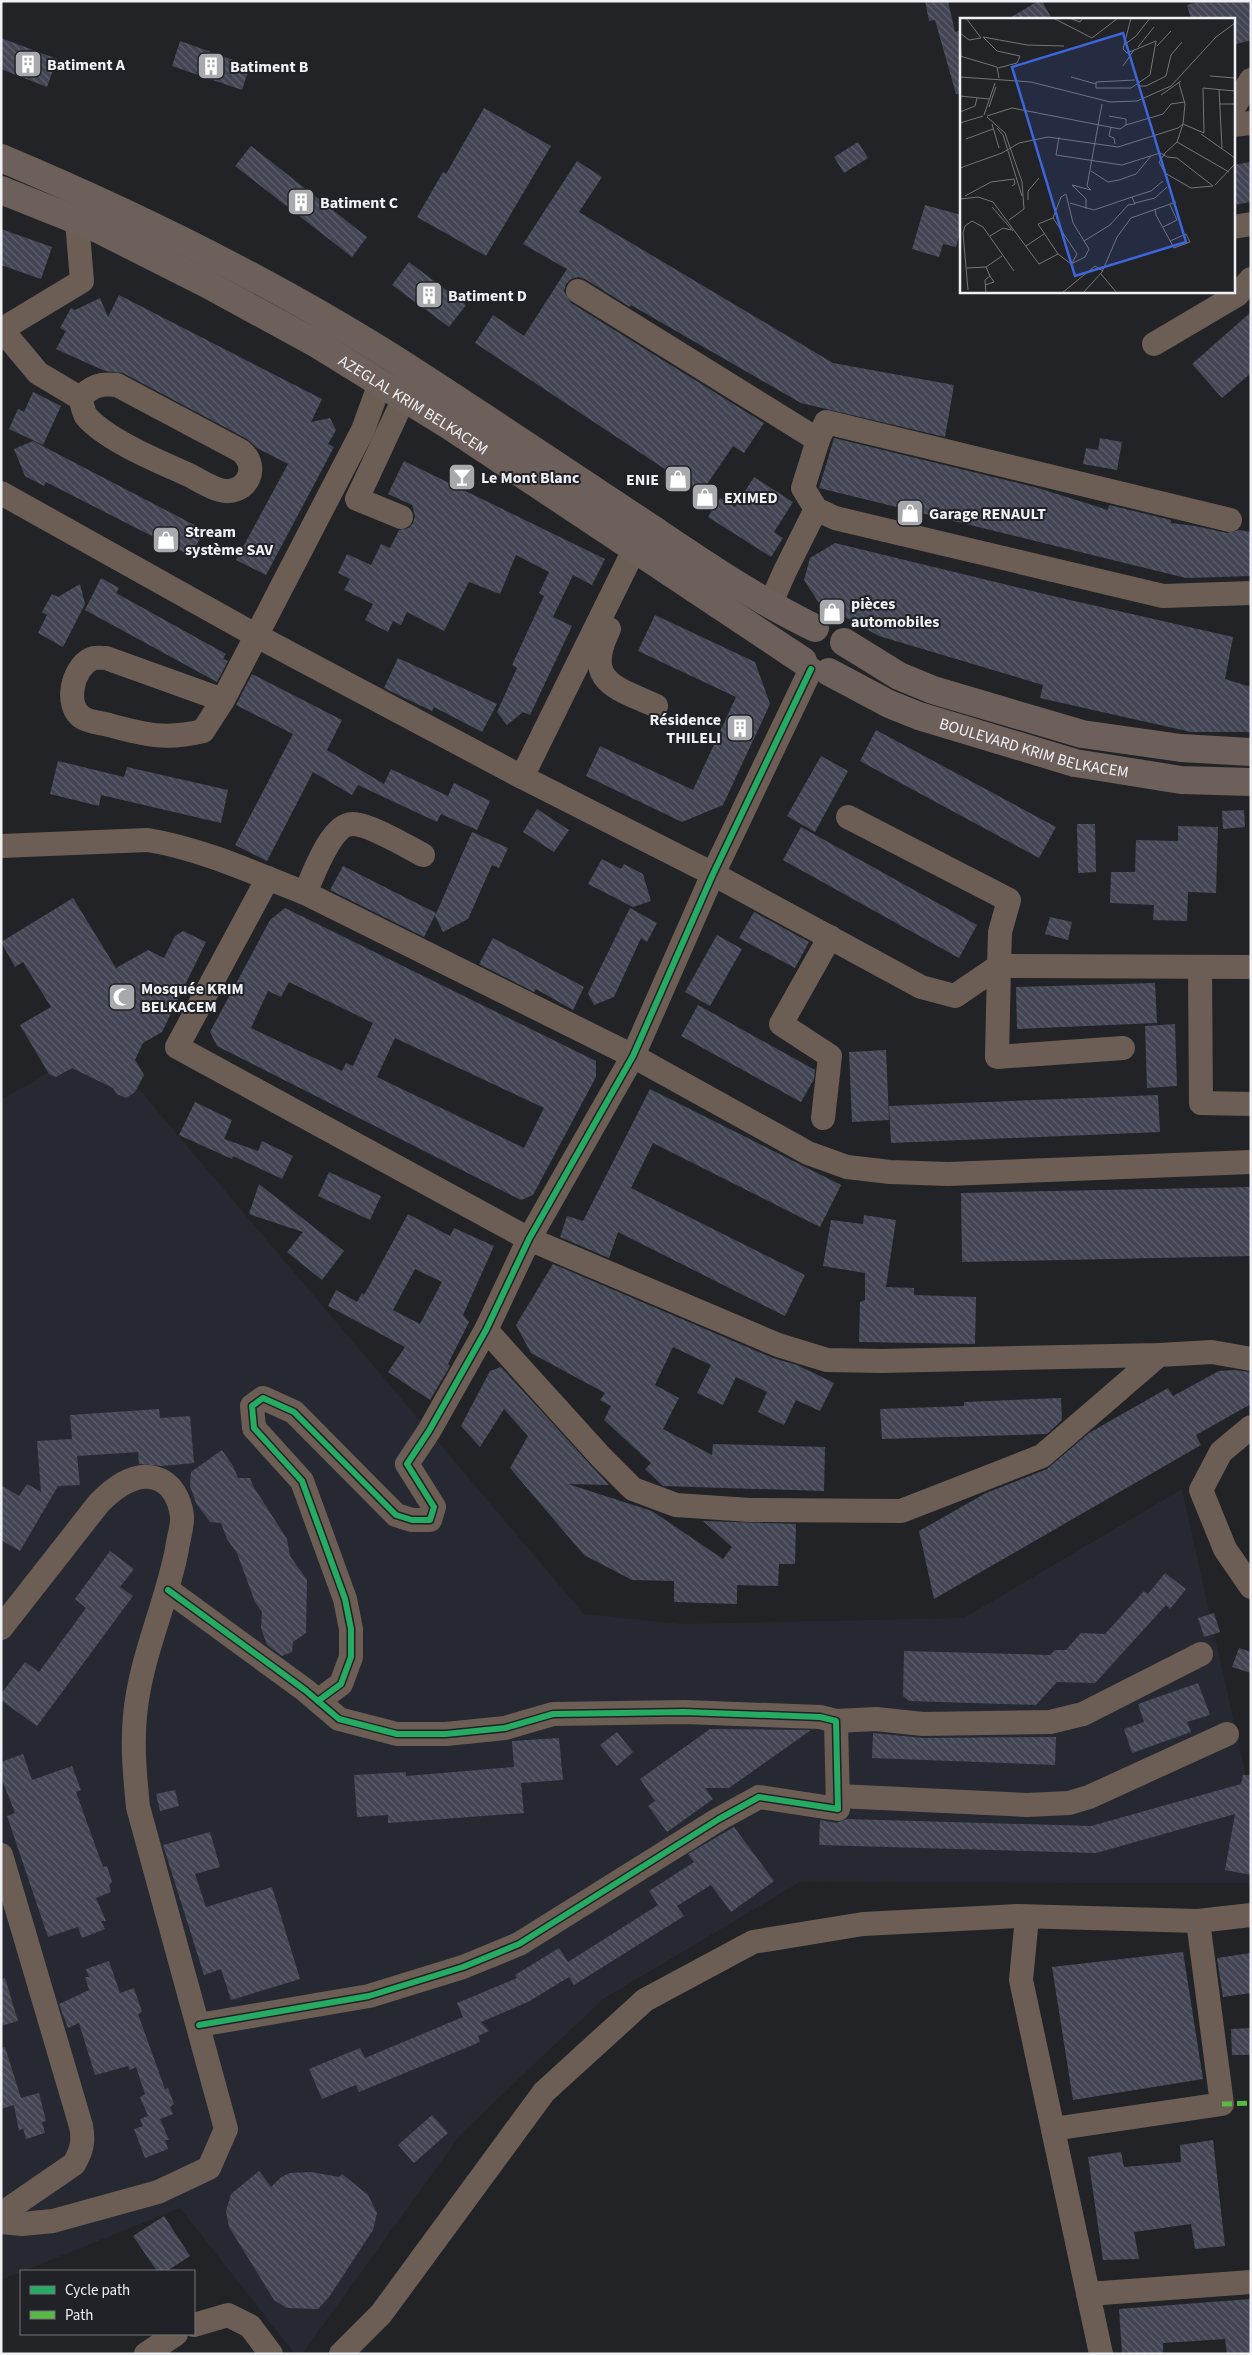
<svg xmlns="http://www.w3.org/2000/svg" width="1252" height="2355" viewBox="0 0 1252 2355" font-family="'Source Sans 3',sans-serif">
	<defs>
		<pattern id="building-back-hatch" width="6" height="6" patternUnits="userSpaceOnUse" patternTransform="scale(1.25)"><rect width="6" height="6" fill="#424553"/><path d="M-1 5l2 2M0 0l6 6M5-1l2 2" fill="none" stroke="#5e606c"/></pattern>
	</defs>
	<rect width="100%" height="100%" fill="#222326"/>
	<!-- built -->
	<path fill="#262932" d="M65 1063 131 1080 584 1614 681 1624 964 1618 1182 1489 1251 1799V1883L800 1882 603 1999 461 2134 302 2354H295L180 2208 1 2280V1100Z"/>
	<!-- building -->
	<g fill="url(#building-back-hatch)" fill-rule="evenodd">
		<path d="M925 1H948L955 32 961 30V94H956L935 20 929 21Z"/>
		<path d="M1038 1H1042L1052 19H1008Z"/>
		<path d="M1201 1H1251V40L1233 45V19H1191L1187 5Z"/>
		<path d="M1 38 57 59 47 87 1 69Z"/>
		<path d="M180 41 250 66 242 90 172 66Z"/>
		<path d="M484 108 551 146 486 256 417 217 443 172 446 174Z"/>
		<path d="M858 142 868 158 844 173 834 157Z"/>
		<path d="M251 146 367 237 352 257 235 166Z"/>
		<path d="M577 161 602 177 579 212 833 363 954 385 945 437 801 403 631 305 630 307 585 279 578 277 571 279 566 284 564 291 571 303 764 423 744 453 733 446 701 493 475 343 493 315 524 336 567 269 523 244Z"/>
		<path d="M1251 162V202L1233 205V165Z"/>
		<path d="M925 205 961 215V229L956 247 943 244 939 257 912 249Z"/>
		<path d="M1 229 52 247 41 279 1 265Z"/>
		<path d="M409 262 466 305 449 327 392 285Z"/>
		<path d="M119 295 322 399 311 422 330 418 336 430 328 444 334 447 266 575 236 560 288 464 257 448 247 439 123 373 105 371 56 349 66 331 60 328 71 308 75 310 100 298 108 317Z"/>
		<path d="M1251 312V373L1222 398 1192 364Z"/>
		<path d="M33 392 61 406 43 445 9 429 18 409 24 412Z"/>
		<path d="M834 438 1038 488 1108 510 1109 505 1171 520V523L1195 526 1227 533 1239 530 1251 532V576L1186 578 819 488Z"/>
		<path d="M1100 438 1122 442 1117 470 1083 464 1086 448 1098 450Z"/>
		<path d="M33 441 204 530 191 556 46 482 44 486 25 476 14 449Z"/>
		<path d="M404 461 605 559 592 585 573 575 553 617 572 626 530 715 523 712 507 725 497 712 517 668 512 665 544 596 539 593 549 572 516 555 500 594 469 582 444 631 407 612 401 625 393 621 388 632 365 620 373 604 344 590 350 579 338 573 347 554 371 565 381 544 390 548 399 530 409 528 413 523 415 516 412 505 388 494Z"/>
		<path d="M754 477 793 502 774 532 783 538 771 557 708 517 720 498 735 507Z"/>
		<path d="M835 543 1061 598 1233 637 1225 679 1251 687V732H1191L1040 698 1043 685 879 636 819 603 804 580 810 558Z"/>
		<path d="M101 578 119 588 116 593 226 654 223 659 228 661 217 682 85 610Z"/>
		<path d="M80 584 85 604 63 647 38 633 47 615 42 612 52 594 58 597Z"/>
		<path d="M655 615 755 662 770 704 723 805 682 822 586 776 600 746 693 790 736 697 638 651Z"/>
		<path d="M398 658 497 704 482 732 434 707 432 711 384 688Z"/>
		<path d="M252 674 342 720 327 750 384 784 391 769 448 796 454 783 490 801 477 830 441 814 437 822 358 785 352 795 313 772 267 861 235 845 293 734 236 705Z"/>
		<path d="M876 730 1056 827 1039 858 860 761Z"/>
		<path d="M821 756 848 771 815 832 787 816Z"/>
		<path d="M58 761 124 777 127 767 228 790 221 823 101 795 99 806 50 794Z"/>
		<path d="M537 809 569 830 554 852 523 832Z"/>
		<path d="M1244 810 1245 827 1223 829 1222 811Z"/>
		<path d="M1077 824H1095L1096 872 1078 873Z"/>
		<path d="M1178 826 1218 827 1216 893 1188 892 1187 921 1153 920 1154 905 1110 903 1111 872H1135L1136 840 1178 841Z"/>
		<path d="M801 827 977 925 959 958 783 860Z"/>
		<path d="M472 832 508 848 499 868 492 865 468 919 443 932 435 916Z"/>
		<path d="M602 859 621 869 624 864 643 874 651 901 633 907 588 884Z"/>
		<path d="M343 866 436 913 424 937 330 890Z"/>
		<path d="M73 898 116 968 148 950 164 958 175 936 183 931 206 942 162 1032 143 1043 135 1060 144 1075 135 1092 126 1098 117 1094 113 1088 72 1068 56 1077 49 1074 20 1025 51 1007 23 962 15 967 1 942Z"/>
		<path d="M285 908 596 1061V1077L533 1195 521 1200 217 1046 210 1032 270 920ZM289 982 373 1023 353 1066 346 1063 342 1071 251 1028 268 991 281 997ZM395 1038 544 1108 524 1148 377 1077Z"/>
		<path d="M630 908 657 923 647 942 641 938 614 997 594 1005 588 993Z"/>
		<path d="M754 912 809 942 795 968 739 938Z"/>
		<path d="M1050 917 1072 922 1068 940 1045 934Z"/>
		<path d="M717 935 742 949 710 1006 685 992Z"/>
		<path d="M493 938 584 987 573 1010 536 989 534 992 479 964Z"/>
		<path d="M1155 983 1157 1023 1017 1029 1016 987Z"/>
		<path d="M698 1005 815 1070 814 1079 801 1102 681 1036Z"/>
		<path d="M1175 1024 1177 1086 1147 1088 1145 1026Z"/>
		<path d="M886 1050 889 1120 852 1122 849 1052Z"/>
		<path d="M650 1089 841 1185 820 1227 653 1143 631 1188 805 1275 785 1316 618 1232 609 1258 560 1237 567 1216 583 1221Z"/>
		<path d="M1158 1095 1160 1132 891 1143 889 1106Z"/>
		<path d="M195 1102 232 1120 224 1139 258 1151 262 1141 293 1156 282 1179 233 1156 232 1159 179 1135Z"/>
		<path d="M329 1172 381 1196 370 1220 318 1196Z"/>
		<path d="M259 1184 344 1251 322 1280 287 1252 303 1232 249 1214Z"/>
		<path d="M1251 1187V1256L962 1262 961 1193Z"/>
		<path d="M408 1214 450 1236 454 1228 494 1246 463 1315 469 1322 448 1364 450 1366 430 1400 388 1372 405 1347 328 1306 336 1290 357 1302 362 1293 364 1295ZM415 1269 442 1282 420 1324 393 1310Z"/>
		<path d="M864 1215 896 1220 886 1287 914 1288V1295L976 1297 975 1344 859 1342 860 1302 865 1300V1273L823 1266 831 1220 863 1224Z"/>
		<path d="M553 1264 773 1358 797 1365 834 1383 820 1411 796 1400 784 1425 758 1412 767 1392 736 1377 723 1405 697 1393 711 1365 673 1347 655 1385 679 1398 663 1429 712 1455 713 1444 825 1447 824 1491 663 1486 645 1469 651 1463 604 1420 611 1406 600 1400 605 1393 531 1353 516 1325Z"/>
		<path d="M501 1367 609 1485 568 1484 652 1511 723 1559 732 1547 703 1521 796 1524 795 1564H779L778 1586 737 1585V1604L674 1602V1581L632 1580 584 1555 510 1468 528 1436 504 1409 480 1447 461 1426 490 1371Z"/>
		<path d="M1234 1370 1251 1372V1404L1196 1435 1201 1445 934 1599 919 1531 986 1493 1047 1469 1089 1433 1168 1388 1173 1396 1219 1371Z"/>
		<path d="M1061 1398 1062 1420 1047 1434 882 1439 880 1409 964 1406V1402Z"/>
		<path d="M159 1409 160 1418 190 1416 194 1463 162 1466 139 1464 138 1452 77 1456 80 1485 58 1486 20 1551 1 1540V1485L19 1496 27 1484 41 1492 37 1441 72 1439 70 1415Z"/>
		<path d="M222 1450 233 1466 238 1478H250L253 1486 287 1539 290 1556 307 1580 306 1633 293 1642 292 1652 282 1656 267 1645 261 1628 262 1612 255 1602 237 1553 227 1539 221 1523 210 1522 196 1503 190 1486 191 1472Z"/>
		<path d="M110 1551 134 1569 120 1587 133 1596 37 1726 1 1700V1694L25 1662 39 1672 86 1608 75 1599Z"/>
		<path d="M1165 1573 1186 1589 1170 1609 1166 1605 1095 1683 1057 1682 1036 1705 909 1701 903 1696 904 1651 1050 1655 1055 1650H1066L1081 1633 1105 1634 1144 1591 1148 1594Z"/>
		<path d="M1214 1613 1220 1632 1204 1637 1198 1618Z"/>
		<path d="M1239 1648 1251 1652V1673L1232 1667Z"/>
		<path d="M1198 1683 1210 1715 1187 1722 1191 1732 1132 1753 1124 1729 1144 1722 1138 1704Z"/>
		<path d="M710 1729 811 1730 729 1788H705L713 1799 667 1832 648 1806 655 1801 640 1779Z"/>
		<path d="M617 1732 633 1752 617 1766 600 1745Z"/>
		<path d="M873 1733 923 1738 1056 1737 1055 1765 872 1758Z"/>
		<path d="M559 1738 563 1780 521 1783 524 1813 388 1823V1815L357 1817 354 1775 406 1772V1776L514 1767 512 1741Z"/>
		<path d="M23 1754 32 1780 72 1766 81 1790 76 1792 103 1867 107 1866 112 1882 109 1885 111 1892 96 1898 106 1921H101L105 1929 82 1938 78 1927 48 1937 7 1816 15 1813 1 1777V1762Z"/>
		<path d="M1243 1775H1251V1875L1225 1870 1235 1814 1096 1853 819 1845 820 1820 836 1823 847 1819 1091 1826 1241 1784Z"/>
		<path d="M175 1790 179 1806 160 1811 156 1794Z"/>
		<path d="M734 1827 774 1881 731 1912 711 1885 677 1906 684 1916 574 1985 569 1977 528 2002 481 2022 489 2031 478 2036 480 2042 359 2092 356 2085 322 2099 309 2069 360 2048 365 2058 463 2017 457 2003 517 1978 515 1975 559 1948 568 1962 658 1905 649 1891 694 1862 688 1854Z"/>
		<path d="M210 1832 220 1867 195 1874 206 1907 272 1887 300 1979 231 2000 221 1969 204 1975 163 1845Z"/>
		<path d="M1183 1952 1203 2079 1073 2100 1052 1967Z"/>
		<path d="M1251 1953V1993L1223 1997 1217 1958Z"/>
		<path d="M109 1961 120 1993 134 1988 142 2012 138 2014 165 2089 168 2088 174 2104 170 2107 173 2114 160 2119 169 2140H165L168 2149 145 2158 134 2129 143 2126 140 2119 148 2116 140 2097 145 2094 136 2067 130 2070 128 2066 95 2075 79 2023 68 2028 59 2004 89 1990 85 1977H89L86 1969Z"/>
		<path d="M5 1978 18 2021 1 2026V1979Z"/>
		<path d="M1251 2028V2055H1232L1231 2029Z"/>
		<path d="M5 2047 21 2098 39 2093 46 2121 42 2122 45 2133 26 2139 23 2128 19 2131 14 2105 1 2109V2048Z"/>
		<path d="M432 2115 448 2133 414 2163 398 2145Z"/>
		<path d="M1213 2140 1225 2246 1195 2249 1191 2224 1134 2232 1139 2259 1103 2260 1088 2157 1121 2152 1124 2167 1181 2162 1180 2145Z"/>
		<path d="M259 2171 271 2187 281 2177 290 2173 311 2172 339 2177 342 2174 368 2195 377 2213 373 2230 329 2297 318 2309 287 2308 274 2300 229 2227 226 2211 231 2194Z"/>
		<path d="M164 2216 190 2256 167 2271H157L133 2236Z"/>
		<path d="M1251 2299V2354H1227L1225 2339 1163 2343V2354H1122L1119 2309Z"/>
	</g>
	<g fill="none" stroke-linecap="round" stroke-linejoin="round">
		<!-- minor -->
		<g stroke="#6c5e55" stroke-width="24">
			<path d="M1233 108 1251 80"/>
			<path d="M1233 125 1251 123"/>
			<path d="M1233 227 1251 224"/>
			<path d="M578 291 818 440"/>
			<path d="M1 330 82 281 77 221"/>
			<path d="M2 330 38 373 80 398C82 403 83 411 86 416 106 440 160 462 189 475 199 480 209 487 220 490 244 497 262 469 241 451L117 385C100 383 92 386 80 398"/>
			<path d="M1154 344 1237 295 1251 279"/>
			<path d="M1 493 257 636 522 777 713 874 921 987 955 996 999 966 1000 932 1009 900 848 817"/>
			<path d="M401 517 357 499 404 398"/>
			<path d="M1230 520 826 422 818 440 803 488 816 509 835 518 1163 596 1251 593"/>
			<path d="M770 605 785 571 816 509"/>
			<path d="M609 629C583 682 615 687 656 706"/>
			<path d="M223 700 106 658C101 658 95 657 91 659 72 668 64 707 83 718 90 722 101 723 109 725 145 735 166 740 203 731L223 700 363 430 380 383"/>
			<path d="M522 777 634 550"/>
			<path d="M1 846 148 840C202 849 254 873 305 893L633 1056 808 1153 847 1167 890 1172 948 1174 1251 1162"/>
			<path d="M268 878 177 1047 529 1239 778 1345 827 1360 881 1361 1159 1355 1212 1352 1251 1359"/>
			<path d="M305 893C313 876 331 823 353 824 369 824 408 847 423 855"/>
			<path d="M1200 967 1201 1103 1251 1104"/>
			<path d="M1123 1048 997 1057 999 966 1251 967"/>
			<path d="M823 1118 830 1056 781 1024 830 937"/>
			<path d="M486 1330 602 1458 633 1489 676 1505 750 1510 901 1511 945 1494 1042 1456 1159 1355"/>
			<path d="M1251 1427 1221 1452 1201 1490 1225 1549 1251 1587"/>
			<path d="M168 1590 305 1690 339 1719 397 1734H446L505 1728 553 1714 684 1712 820 1717 836 1721 838 1809 759 1797 719 1819 519 1944 463 1967 369 1996 199 2025"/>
			<path d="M1 1628 99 1503C113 1489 133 1472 155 1478 171 1482 180 1499 182 1516 183 1526 178 1539 177 1549 166 1606 140 1658 135 1716 132 1746 135 1777 138 1807L226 2129 209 2168 158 2192 53 2221 22 2224 1 2222"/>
			<path d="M318 1701 341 1684 351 1657V1629L345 1599 302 1481 254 1428 252 1406 263 1398 294 1412 396 1515 412 1520H430L434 1507 407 1464 429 1431 486 1330 529 1239 633 1056 713 874 811 669"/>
			<path d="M836 1721 876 1719 923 1724 1050 1722 1083 1714 1201 1654"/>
			<path d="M838 1796 1027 1805 1069 1803 1089 1797 1227 1734"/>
			<path d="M1 1855 81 2126C84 2141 82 2150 74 2164L1 2214"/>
			<path d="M1027 1917 1021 1980 1101 2354"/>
			<path d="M1053 2129 1222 2104 1198 1921"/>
			<path d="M1088 2294 1251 2282"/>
			<path d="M194 2325 228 2315 250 2326 271 2354"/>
			<path d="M146 2354 176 2334"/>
			<path d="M341 2354 381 2314 544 2092 645 2000 753 1942 863 1924 1018 1916 1198 1921 1251 1915"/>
		</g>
		<!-- major -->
		<g stroke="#6d5f59" stroke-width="28">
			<path d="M1 158C151 221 297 294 433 384 507 432 580 481 654 530 706 565 759 601 815 628"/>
			<path id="s1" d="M1 190 96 228 207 284 317 344 450 426 803 661"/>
			<path d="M844 642 899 676 933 690 1082 734 1181 748 1251 752"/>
			<path id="s2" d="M829 672 889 704 919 716 1075 763 1181 780 1251 782"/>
		</g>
		<!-- quiet -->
		<path stroke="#58b947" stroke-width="5" stroke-dasharray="10 5" stroke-linecap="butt" d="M1222 2104 1251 2103"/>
		<!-- cycleway casing -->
		<g stroke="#212227" stroke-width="9">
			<g id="cycleway">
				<path d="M168 1590 305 1690 339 1719 397 1734H446L505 1728 553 1714 684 1712 820 1717 836 1721 838 1809 759 1797 719 1819 519 1944 463 1967 369 1996 199 2025"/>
				<path d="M318 1701 341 1684 351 1657V1629L345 1599 302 1481 254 1428 252 1406 263 1398 294 1412 396 1515 412 1520H430L434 1507 407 1464 429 1431 486 1330 529 1239 633 1056 713 874 811 669"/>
			</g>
		</g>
		<!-- cycleway -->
		<use href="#cycleway" stroke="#26ab63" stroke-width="6"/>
	</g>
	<!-- icons -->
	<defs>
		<g id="building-square" transform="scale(1.4375)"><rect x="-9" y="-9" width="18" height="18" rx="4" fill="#a8a9ad" stroke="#212227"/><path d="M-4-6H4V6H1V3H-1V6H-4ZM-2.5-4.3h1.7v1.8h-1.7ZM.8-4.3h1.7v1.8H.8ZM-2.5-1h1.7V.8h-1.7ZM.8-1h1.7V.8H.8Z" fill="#fff"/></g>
		<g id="bar-square" transform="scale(1.4375)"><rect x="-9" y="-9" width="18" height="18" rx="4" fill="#a8a9ad" stroke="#212227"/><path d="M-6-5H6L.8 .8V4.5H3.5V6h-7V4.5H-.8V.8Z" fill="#fff"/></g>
		<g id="shop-square" transform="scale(1.4375)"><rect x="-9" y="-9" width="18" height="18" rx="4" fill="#a8a9ad" stroke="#212227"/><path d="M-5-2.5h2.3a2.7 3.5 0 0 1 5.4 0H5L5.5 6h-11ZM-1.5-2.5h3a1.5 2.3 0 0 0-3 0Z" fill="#fff"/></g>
		<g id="mosque-square" transform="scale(1.4375)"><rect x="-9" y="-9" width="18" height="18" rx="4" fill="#a8a9ad" stroke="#212227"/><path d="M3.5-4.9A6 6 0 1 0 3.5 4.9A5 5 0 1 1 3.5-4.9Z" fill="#fff"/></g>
	</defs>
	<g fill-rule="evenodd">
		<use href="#building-square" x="28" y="64"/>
		<use href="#building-square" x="211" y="66"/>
		<use href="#building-square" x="301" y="202"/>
		<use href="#building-square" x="429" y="295"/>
		<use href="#bar-square" x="462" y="477"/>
		<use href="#shop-square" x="678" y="479"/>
		<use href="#shop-square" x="705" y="497"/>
		<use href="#shop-square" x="910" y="513"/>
		<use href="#shop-square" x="166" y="540"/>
		<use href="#shop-square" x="832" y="612"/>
		<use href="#building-square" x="740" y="728"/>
		<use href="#mosque-square" x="122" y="997"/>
	</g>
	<g text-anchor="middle" stroke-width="4" stroke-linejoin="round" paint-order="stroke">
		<!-- poi labels -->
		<g font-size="16" font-weight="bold" fill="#f0f1f5" stroke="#212227" text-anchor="start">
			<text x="47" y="70">Batiment A</text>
			<text x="230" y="72">Batiment B</text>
			<text x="320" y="208">Batiment C</text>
			<text x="448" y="301">Batiment D</text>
			<text x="481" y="483">Le Mont Blanc</text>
			<text x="659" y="485" text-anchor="end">ENIE</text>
			<text x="724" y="503">EXIMED</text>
			<text x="929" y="519">Garage RENAULT</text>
			<text x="185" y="537">Stream<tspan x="185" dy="18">système SAV</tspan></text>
			<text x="851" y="609">pièces<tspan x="851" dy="18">automobiles</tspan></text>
			<text x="721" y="725" text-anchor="end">Résidence<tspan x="721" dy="18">THILELI</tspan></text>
			<text x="141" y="994">Mosquée KRIM<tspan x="141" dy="18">BELKACEM</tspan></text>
		</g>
		<!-- street labels -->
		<g font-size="16" fill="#f0f1f5" stroke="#212227">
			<text dy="6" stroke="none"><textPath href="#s1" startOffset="466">AZEGLAL KRIM BELKACEM</textPath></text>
			<text dy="6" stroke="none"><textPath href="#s2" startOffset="220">BOULEVARD KRIM BELKACEM</textPath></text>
		</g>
	</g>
	<!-- overview -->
	<g transform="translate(960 18)">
		<rect width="275" height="275" fill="#222326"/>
		<path fill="none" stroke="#747579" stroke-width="1" d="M93 0 132 20 158 0M109 0 120 4 122 1M171 0 163 31 167 35 196 23 190 57 171 70H136V64L175 62M0 15 9 22 21 20 6 0M0 16 1 39M164 27 176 18 190 0M197 28 211 13M178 29 194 9M0 38 37 49 39 60M163 48 174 32M38 50 57 45 60 38 37 33 23 19 67 27 104 28M250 58 275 60M0 59 71 64 150 84 177 83 211 68 256 19 275 5M111 59 136 66M179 68H186L206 58 211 37 222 24M259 71 262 130M201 77 221 63M0 78 29 81M259 86H275M29 89 36 69M0 94 15 88 17 80M24 97 35 65M27 98 52 90 160 111 166 107V101L149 98M27 99 45 115 62 164 64 191 49 202M0 105 23 98M32 106 39 130M166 107 203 96 211 86 225 84M151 109 149 118 154 120 155 126M37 110 43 117 62 178M241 116 275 140M99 119 96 137 162 147 200 135 204 137 207 139 217 140 253 168 231 170 205 155 199 144 204 137 205 135 217 124 223 106 244 115 243 70 275 73M6 121 33 111M217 124 269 154M0 150 42 135 59 125 88 119 158 129 218 110 223 106 225 86 219 65M131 153 148 164 159 162 176 156 191 138M255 167 275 146M106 176 113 205 129 231 125 239 111 246 98 236 78 206 93 200 101 179ZM5 178 31 164 54 161 55 166 52 168M172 179 191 173 203 163M0 181 18 179 33 184 79 246 98 236M68 182V173L79 160M110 185 134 192 172 179 175 186 168 187 150 207 124 223M175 185 195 180 207 169M32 189 53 213M126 191V181L112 167 131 172 127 168 142 86M195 191 196 197 214 230 230 224 226 216 210 223M93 200 117 236 112 245M203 209 217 202 210 187M30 218 43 210 51 212M66 228 84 216M7 250 26 249 42 238M141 256 157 275M25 267 34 264 30 258M8 272 3 215 5 208 12 203 23 209 54 253M26 275 25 262 30 258 26 249M102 275 135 248 143 253M123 275 142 254 157 219 171 200 216 184"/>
		<path fill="#3d66dc" fill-opacity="0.15" stroke="#3d66dc" stroke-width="2.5" d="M163 15 226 224 115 258 52 49Z"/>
		<rect width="275" height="275" fill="none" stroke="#f0f1f5" stroke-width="2.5"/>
	</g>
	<!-- border -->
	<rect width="1252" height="2355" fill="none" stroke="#f0f1f5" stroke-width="5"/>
	<!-- legend -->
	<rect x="20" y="2270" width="175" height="65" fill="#212227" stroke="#747579"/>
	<rect x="30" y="2286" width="25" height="8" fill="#26ab63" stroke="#747579"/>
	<text x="65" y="2295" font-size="15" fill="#f0f1f5">Cycle path</text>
	<rect x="30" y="2311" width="25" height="8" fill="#58b947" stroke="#747579"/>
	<text x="65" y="2320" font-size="15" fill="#f0f1f5">Path</text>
</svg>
